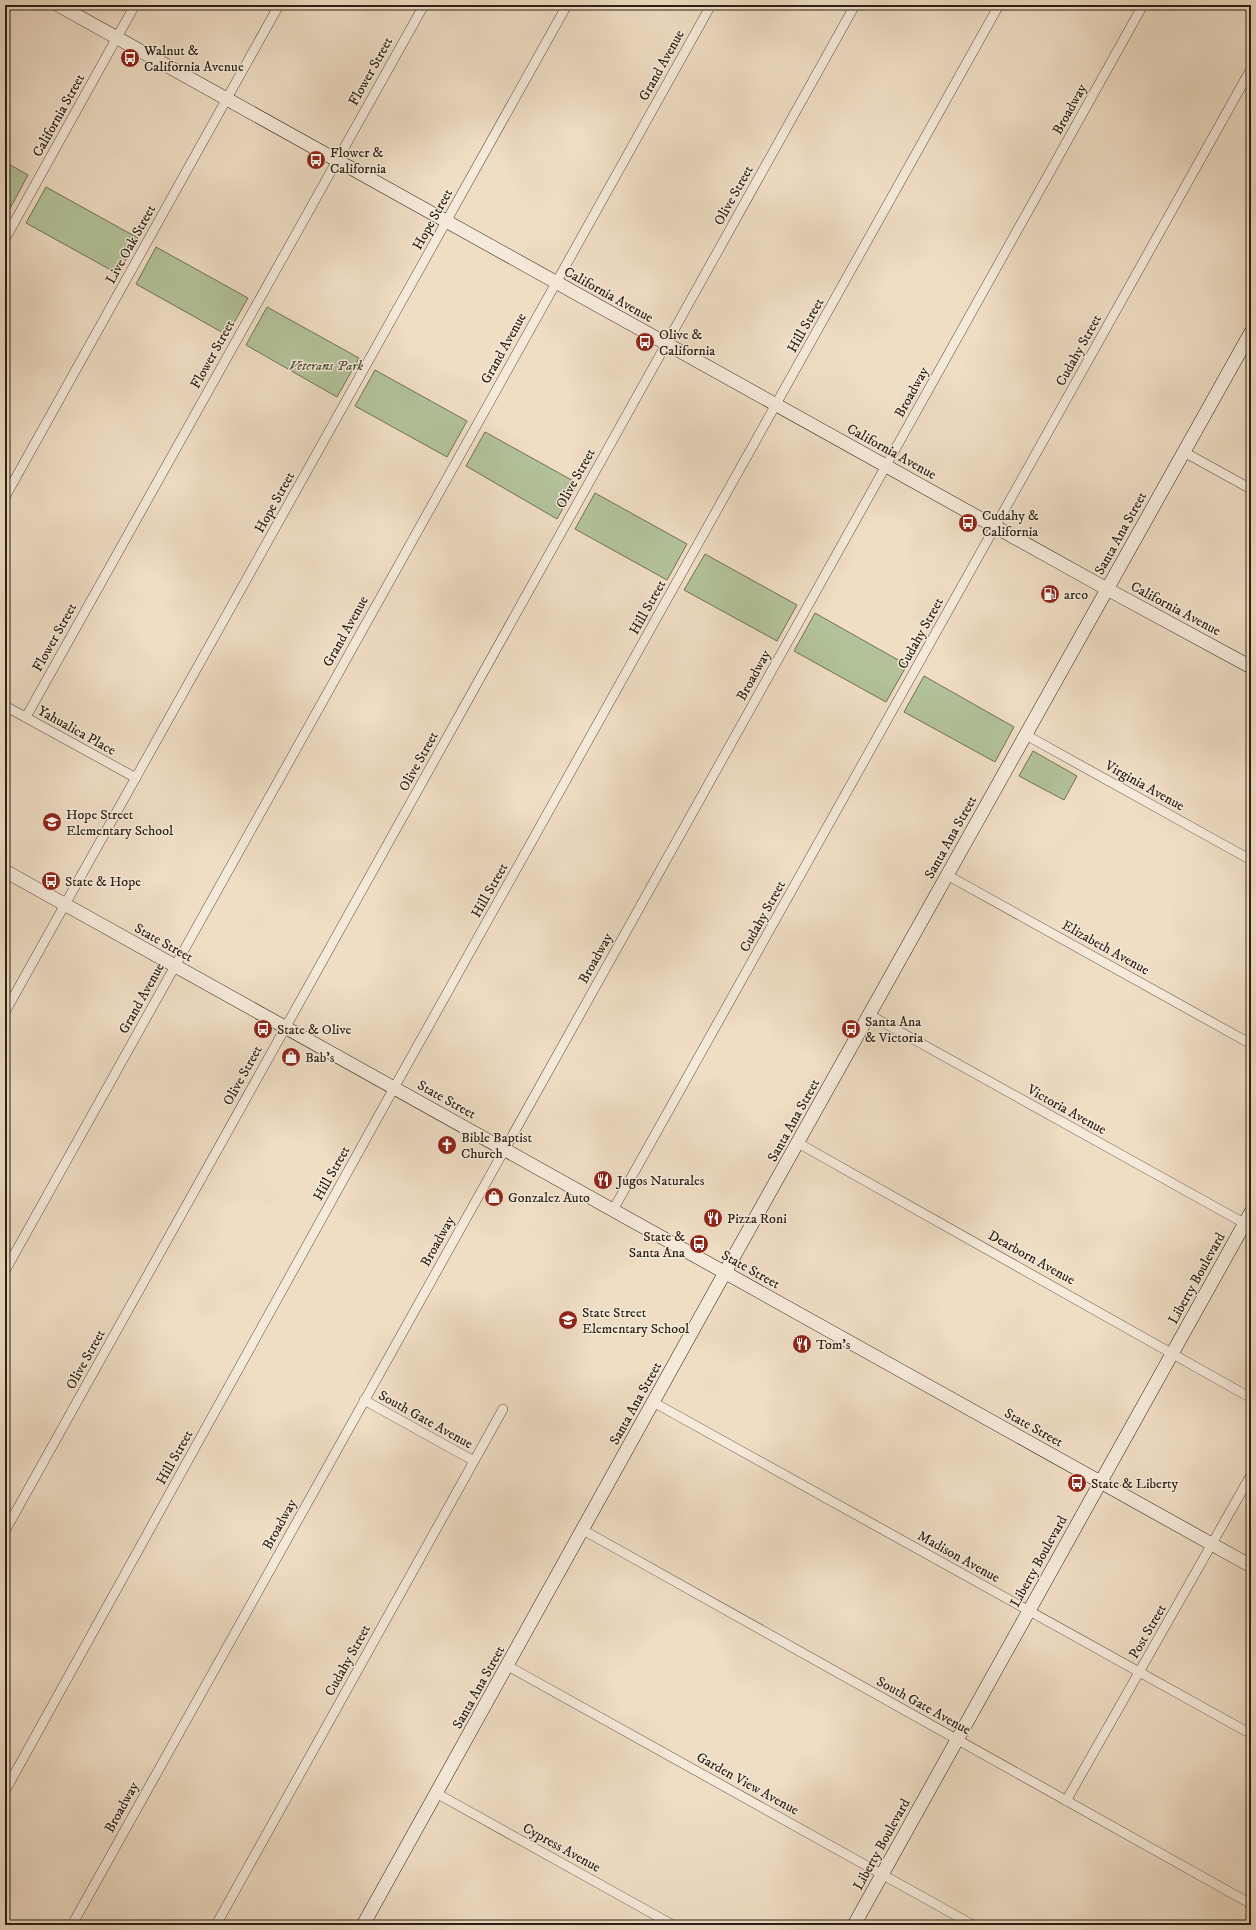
<svg xmlns="http://www.w3.org/2000/svg" width="1256" height="1930" viewBox="0 0 1256 1930" font-family="'IM FELL DW Pica',serif">
	<rect width="100%" height="100%" fill="#efddc4"/>
	<filter id="stains"><feTurbulence type="fractalNoise" baseFrequency=".005" numOctaves="4"/><feColorMatrix values="0 0 0 0 .2 0 0 0 0 .09 0 0 0 0 .02 0 0 0 .5 -.17"/></filter>
	<radialGradient id="worn" r=".72"><stop offset=".6" stop-color="#630" stop-opacity="0"/><stop offset="1" stop-color="#630" stop-opacity=".3"/></radialGradient>
	<!-- green -->
	<g fill="#b3c299" stroke="#6f7157">
		<path d="M5 162 28 175 8 212 5 211Z"/>
		<path d="M46 187 138 238 118 274 26 223Z"/>
		<path d="M156 247 248 298 227 335 136 284Z"/>
		<path d="M267 307 359 358 337 397 246 345Z"/>
		<path d="M375 370 467 421 447 457 355 406Z"/>
		<path d="M485 432 577 483 557 519 466 466Z"/>
		<path d="M595 493 687 544 667 580 575 529Z"/>
		<path d="M705 554 797 605 777 641 684 590Z"/>
		<path d="M815 613 907 665 886 702 794 651Z"/>
		<path d="M924 676 1014 727 995 762 904 712Z"/>
		<path d="M1033 751 1077 776 1064 800 1019 776Z"/>
	</g>
	<g fill="none" stroke-linecap="round" stroke-linejoin="round">
		<!-- street casing -->
		<g stroke="#5c4f41" stroke-width="10">
			<g id="street">
				<path d="M5 239 135 5"/>
				<path d="M1184 452 1251 489"/>
				<path d="M5 497 279 5"/>
				<path d="M5 706 136 778"/>
				<path d="M26 717 424 5"/>
				<path d="M1026 735 1251 860"/>
				<path d="M947 875 1251 1044"/>
				<path d="M5 1012 567 5"/>
				<path d="M870 1015 1251 1227"/>
				<path d="M798 1143 1251 1398"/>
				<path d="M613 1210 1251 69"/>
				<path d="M5 1271 711 5"/>
				<path d="M364 1400 474 1461"/>
				<path d="M653 1402 1251 1734"/>
				<path d="M583 1530 1251 1904"/>
				<path d="M5 1531 855 5"/>
				<path d="M508 1666 973 1925"/>
				<path d="M5 1791 394 1088 999 5"/>
				<path d="M436 1793 673 1925"/>
				<path d="M1066 1801 1251 1475"/>
				<path d="M72 1925 1143 5"/>
				<path d="M216 1925 503 1409"/>
			</g>
		</g>
		<!-- secondary casing -->
		<g stroke="#2b2015" stroke-width="14">
			<g id="secondary">
				<path d="M58 5 1107 589 1251 667"/>
				<path d="M5 871 1251 1566"/>
				<path d="M363 1925 733 1258 1251 332"/>
				<path d="M854 1925 1251 1212"/>
			</g>
		</g>
		<!-- street -->
		<use href="#street" stroke="#f5e9d9" stroke-width="9"/>
		<!-- secondary -->
		<use href="#secondary" stroke="#f5e9d9" stroke-width="13"/>
	</g>
	<!-- icons -->
	<defs>
		<g id="bus-disc" transform="scale(1)"><circle r="9.5" fill="#8f2418" stroke="#f5e9d9"/><path d="M-5-6H5V4H4V6H2V4H-2V6H-4V4H-5ZM-3.5-4V0h7V-4ZM-3.5 1.2v1.5H-2V1.2ZM2 1.2v1.5H3.5V1.2Z" fill="#fff"/></g>
		<g id="fuel-disc" transform="scale(1)"><circle r="9.5" fill="#8f2418" stroke="#f5e9d9"/><path d="M-5.5-6h7V0h2V4h1.3V-2.5L3-4.5l.8-.8L6-3V5H2.5V1h-1V6h-7ZM-4.2-4.7v3.2H.2V-4.7Z" fill="#fff"/></g>
		<g id="school-disc" transform="scale(1)"><circle r="9.5" fill="#8f2418" stroke="#f5e9d9"/><path d="M0-5L7-2L0 1L-7-2ZM-4 1L0 2.5L4 1V4Q0 6-4 4Z" fill="#fff"/></g>
		<g id="shop-disc" transform="scale(1)"><circle r="9.5" fill="#8f2418" stroke="#f5e9d9"/><path d="M-5-2.5h2.3a2.7 3.5 0 0 1 5.4 0H5L5.5 6h-11ZM-1.5-2.5h3a1.5 2.3 0 0 0-3 0Z" fill="#fff"/></g>
		<g id="church-disc" transform="scale(1)"><circle r="9.5" fill="#8f2418" stroke="#f5e9d9"/><path d="M-1.2-6h2.4v3.5h3.3v2.4h-3.3V6h-2.4V-.1h-3.3v-2.4h3.3Z" fill="#fff"/></g>
		<g id="restaurant-disc" transform="scale(1)"><circle r="9.5" fill="#8f2418" stroke="#f5e9d9"/><path d="M-5-6h1v4h1v-4h1v4h1v-4h1v5L-1.5 .5V6h-2V.5L-5-1ZM5-6V6H3V1.5H1.5Q1.5-4 5-6Z" fill="#fff"/></g>
	</defs>
	<g fill-rule="evenodd">
		<use href="#bus-disc" x="130" y="58"/>
		<use href="#bus-disc" x="316" y="160"/>
		<use href="#bus-disc" x="645" y="342"/>
		<use href="#bus-disc" x="968" y="523"/>
		<use href="#fuel-disc" x="1050" y="594"/>
		<use href="#school-disc" x="52" y="822"/>
		<use href="#bus-disc" x="51" y="881"/>
		<use href="#bus-disc" x="263" y="1029"/>
		<use href="#bus-disc" x="851" y="1029"/>
		<use href="#shop-disc" x="291" y="1057"/>
		<use href="#church-disc" x="447" y="1145"/>
		<use href="#restaurant-disc" x="603" y="1180"/>
		<use href="#shop-disc" x="494" y="1197"/>
		<use href="#restaurant-disc" x="713" y="1218"/>
		<use href="#bus-disc" x="699" y="1244"/>
		<use href="#school-disc" x="568" y="1320"/>
		<use href="#restaurant-disc" x="802" y="1344"/>
		<use href="#bus-disc" x="1077" y="1483"/>
	</g>
	<g text-anchor="middle" stroke-width="3" stroke-linejoin="round" paint-order="stroke">
		<!-- poi labels -->
		<g font-size="14" fill="#2b2015" stroke="#f5e9d9" text-anchor="start">
			<text x="144" y="55">Walnut &amp;<tspan x="144" dy="16">California Avenue</tspan></text>
			<text x="330" y="157">Flower &amp;<tspan x="330" dy="16">California</tspan></text>
			<text x="659" y="339">Olive &amp;<tspan x="659" dy="16">California</tspan></text>
			<text x="982" y="520">Cudahy &amp;<tspan x="982" dy="16">California</tspan></text>
			<text x="1064" y="599">arco</text>
			<text x="66" y="819">Hope Street<tspan x="66" dy="16">Elementary School</tspan></text>
			<text x="65" y="886">State &amp; Hope</text>
			<text x="865" y="1026">Santa Ana<tspan x="865" dy="16">&amp; Victoria</tspan></text>
			<text x="277" y="1034">State &amp; Olive</text>
			<text x="305" y="1062">Bab's</text>
			<text x="461" y="1142">Bible Baptist<tspan x="461" dy="16">Church</tspan></text>
			<text x="617" y="1185">Jugos Naturales</text>
			<text x="508" y="1202">Gonzalez Auto</text>
			<text x="727" y="1223">Pizza Roni</text>
			<text x="685" y="1241" text-anchor="end">State &amp;<tspan x="685" dy="16">Santa Ana</tspan></text>
			<text x="582" y="1317">State Street<tspan x="582" dy="16">Elementary School</tspan></text>
			<text x="816" y="1349">Tom's</text>
			<text x="1091" y="1488">State &amp; Liberty</text>
		</g>
		<!-- street labels -->
		<g font-size="14" fill="#2b2015" stroke="#f5e9d9">
			<text transform="translate(661 65) rotate(-61)" y="5">Grand Avenue</text>
			<text transform="translate(370 71) rotate(-61)" y="5">Flower Street</text>
			<text transform="translate(1069 109) rotate(-61)" y="5">Broadway</text>
			<text transform="translate(58 115) rotate(-61)" y="5">California Street</text>
			<text transform="translate(733 195) rotate(-61)" y="5">Olive Street</text>
			<text transform="translate(432 219) rotate(-61)" y="5">Hope Street</text>
			<text transform="translate(130 244) rotate(-61)" y="5">Live Oak Street</text>
			<text transform="translate(609 294) rotate(29)" y="5">California Avenue</text>
			<text transform="translate(805 325) rotate(-61)" y="5">Hill Street</text>
			<text transform="translate(503 348) rotate(-61)" y="5">Grand Avenue</text>
			<text transform="translate(1078 350) rotate(-61)" y="5">Cudahy Street</text>
			<text transform="translate(212 354) rotate(-61)" y="5">Flower Street</text>
			<text transform="translate(911 392) rotate(-61)" y="5">Broadway</text>
			<text transform="translate(892 451) rotate(29)" y="5">California Avenue</text>
			<text transform="translate(575 478) rotate(-61)" y="5">Olive Street</text>
			<text transform="translate(274 502) rotate(-61)" y="5">Hope Street</text>
			<text transform="translate(1120 533) rotate(-61)" y="5">Santa Ana Street</text>
			<text transform="translate(647 607) rotate(-61)" y="5">Hill Street</text>
			<text transform="translate(1176 608) rotate(28)" y="5">California Avenue</text>
			<text transform="translate(345 631) rotate(-61)" y="5">Grand Avenue</text>
			<text transform="translate(920 633) rotate(-61)" y="5">Cudahy Street</text>
			<text transform="translate(54 637) rotate(-61)" y="5">Flower Street</text>
			<text transform="translate(753 675) rotate(-61)" y="5">Broadway</text>
			<text transform="translate(77 730) rotate(29)" y="5">Yahualica Place</text>
			<text transform="translate(418 761) rotate(-61)" y="5">Olive Street</text>
			<text transform="translate(1145 785) rotate(29)" y="5">Virginia Avenue</text>
			<text transform="translate(950 837) rotate(-61)" y="5">Santa Ana Street</text>
			<text transform="translate(489 890) rotate(-61)" y="5">Hill Street</text>
			<text transform="translate(762 916) rotate(-61)" y="5">Cudahy Street</text>
			<text transform="translate(164 942) rotate(29)" y="5">State Street</text>
			<text transform="translate(1106 947) rotate(29)" y="5">Elizabeth Avenue</text>
			<text transform="translate(595 958) rotate(-61)" y="5">Broadway</text>
			<text transform="translate(141 998) rotate(-61)" y="5">Grand Avenue</text>
			<text transform="translate(242 1075) rotate(-61)" y="5">Olive Street</text>
			<text transform="translate(447 1099) rotate(29)" y="5">State Street</text>
			<text transform="translate(1067 1109) rotate(29)" y="5">Victoria Avenue</text>
			<text transform="translate(793 1120) rotate(-61)" y="5">Santa Ana Street</text>
			<text transform="translate(331 1173) rotate(-61)" y="5">Hill Street</text>
			<text transform="translate(437 1241) rotate(-61)" y="5">Broadway</text>
			<text transform="translate(1032 1257) rotate(29)" y="5">Dearborn Avenue</text>
			<text transform="translate(751 1269) rotate(29)" y="5">State Street</text>
			<text transform="translate(1196 1278) rotate(-61)" y="5">Liberty Boulevard</text>
			<text transform="translate(85 1359) rotate(-61)" y="5">Olive Street</text>
			<text transform="translate(635 1403) rotate(-61)" y="5">Santa Ana Street</text>
			<text transform="translate(426 1419) rotate(29)" y="5">South Gate Avenue</text>
			<text transform="translate(1034 1427) rotate(29)" y="5">State Street</text>
			<text transform="translate(174 1457) rotate(-61)" y="5">Hill Street</text>
			<text transform="translate(279 1524) rotate(-61)" y="5">Broadway</text>
			<text transform="translate(959 1556) rotate(29)" y="5">Madison Avenue</text>
			<text transform="translate(1038 1561) rotate(-61)" y="5">Liberty Boulevard</text>
			<text transform="translate(1147 1631) rotate(-60)" y="5">Post Street</text>
			<text transform="translate(347 1660) rotate(-61)" y="5">Cudahy Street</text>
			<text transform="translate(478 1687) rotate(-61)" y="5">Santa Ana Street</text>
			<text transform="translate(924 1705) rotate(29)" y="5">South Gate Avenue</text>
			<text transform="translate(748 1783) rotate(29)" y="5">Garden View Avenue</text>
			<text transform="translate(121 1807) rotate(-61)" y="5">Broadway</text>
			<text transform="translate(881 1844) rotate(-61)" y="5">Liberty Boulevard</text>
			<text transform="translate(562 1847) rotate(29)" y="5">Cypress Avenue</text>
		</g>
		<!-- park labels -->
		<g font-size="14" font-style="italic" fill="#54513d" stroke="#f5e9d9">
			<text x="326" y="370">Veterans Park</text>
		</g>
	</g>
	<!-- margin -->
	<rect width="1256" height="1930" fill="none" stroke="#efddc4" stroke-width="20"/>
	<rect x="6" y="6" width="1244" height="1918" fill="none" stroke="#2b2015" stroke-width="2"/>
	<rect x="10" y="10" width="1236" height="1910" fill="none" stroke="#2b2015"/>
	<rect width="100%" height="100%" filter="url(#stains)"/>
	<rect width="100%" height="100%" fill="url(#worn)"/>
</svg>
